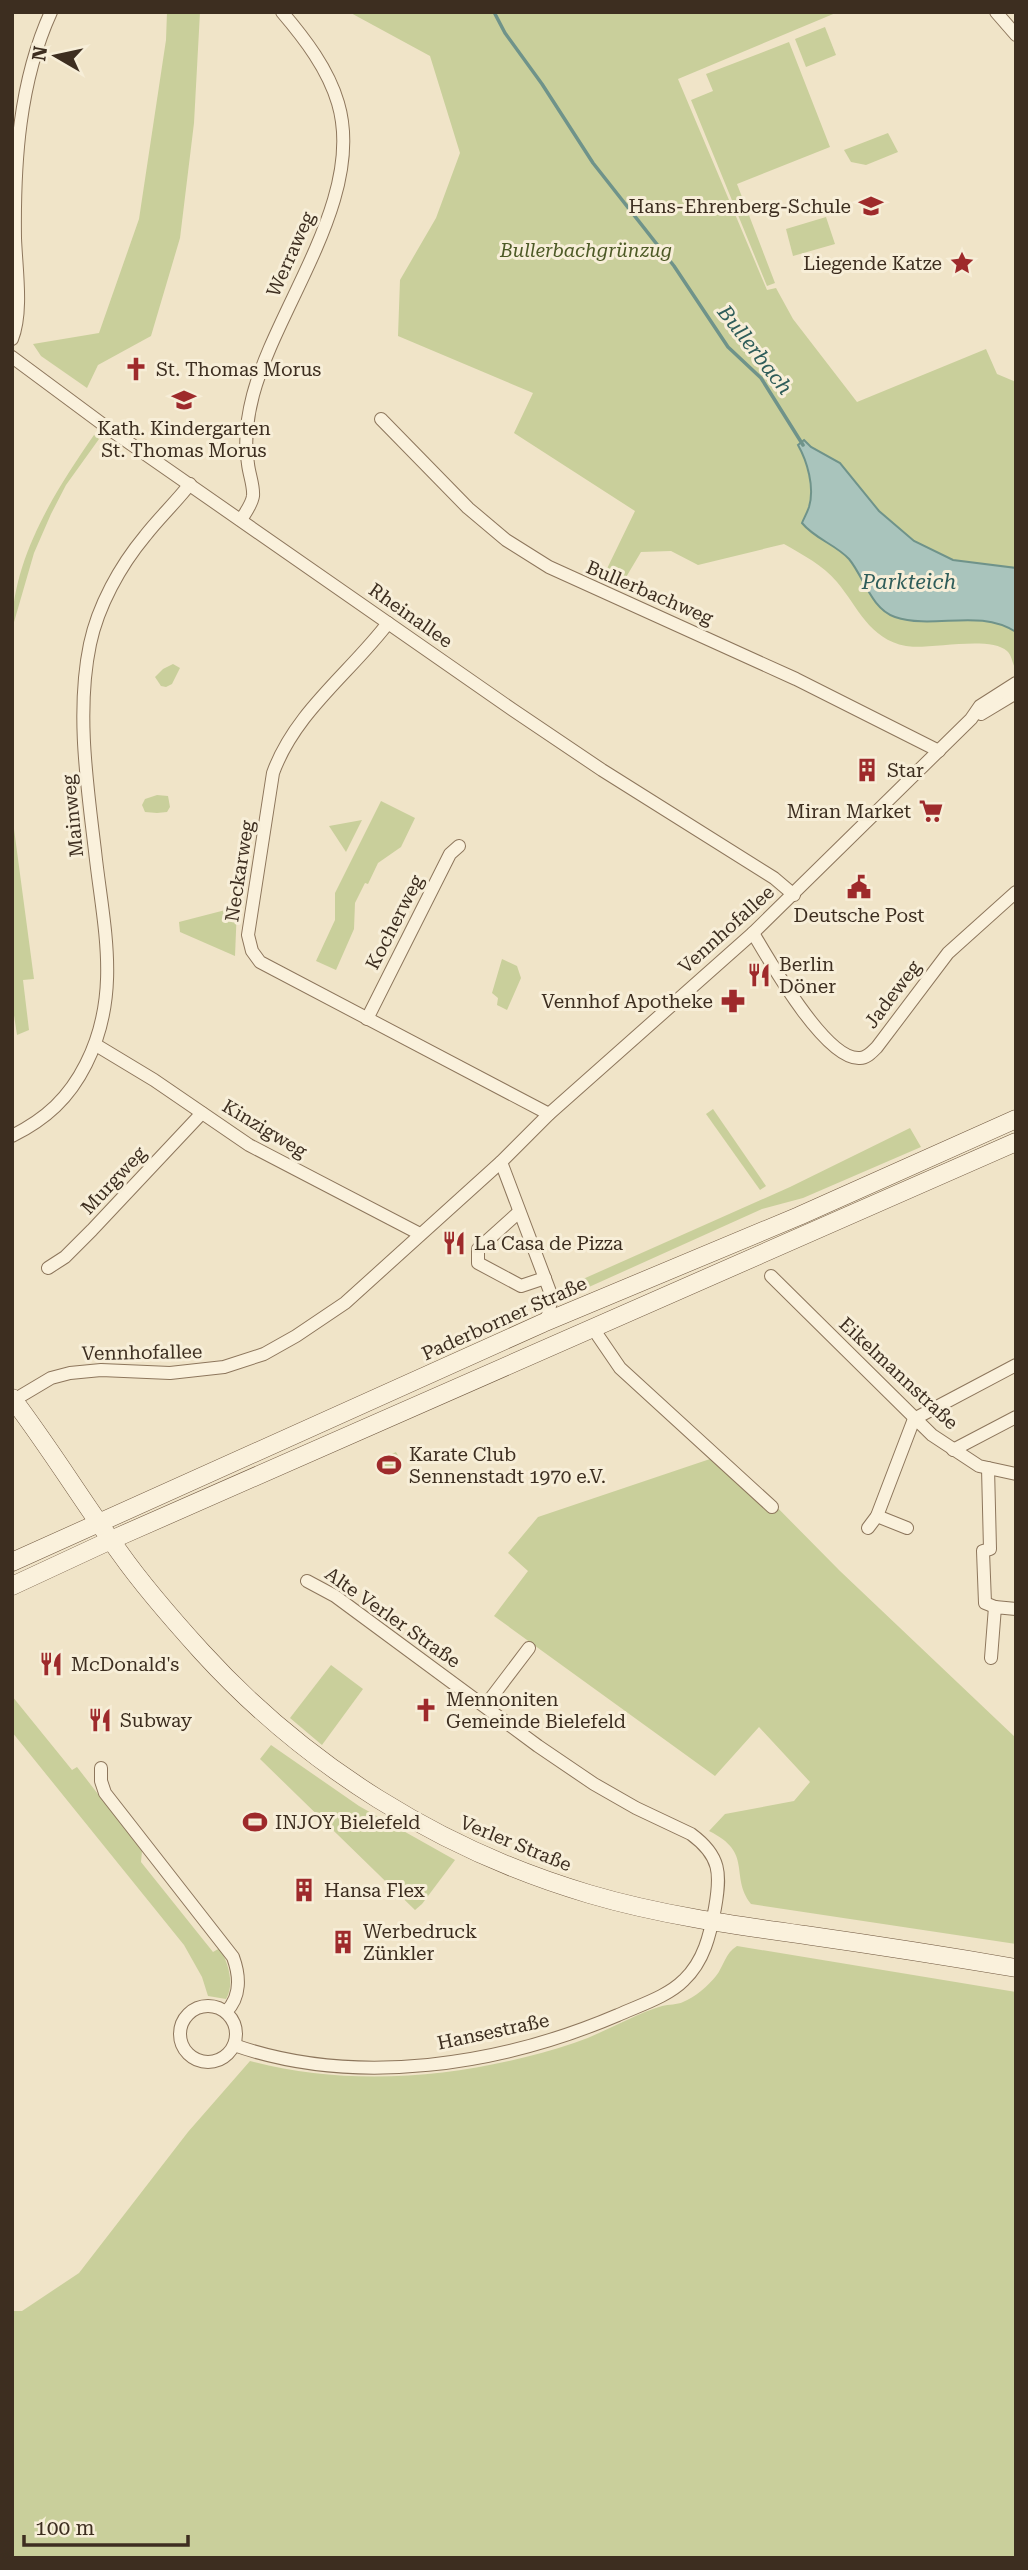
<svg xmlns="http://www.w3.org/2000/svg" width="1028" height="2570" viewBox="0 0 1028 2570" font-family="'Roboto Serif',serif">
	<rect width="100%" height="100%" fill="#f0e4c8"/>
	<!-- green -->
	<g fill="#c9cf9b">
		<path d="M167 12H200L194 123 180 238 151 336 98 365 87 388 41 356 33 344 99 333 139 219 166 40Z"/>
		<path d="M349 12H838L678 79 767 290 776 288 793 319 857 402 986 349 997 374 1016 382V670C1012 663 1012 655 1007 651 990 635 927 650 906 646 869 639 858 607 837 582 823 565 803 555 784 544L698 565 671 551 641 552 619 589 601 581 635 511 514 433 533 393 398 336 400 280 436 218 460 153 430 56Z"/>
		<path d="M825 27 836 55 806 67 795 39Z"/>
		<path d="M789 42 830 147 737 184 775 283 767 286 691 100 713 91 706 74Z"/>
		<path d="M888 133 898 152 866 165 851 162 844 150Z"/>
		<path d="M826 217 835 244 793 256 786 229Z"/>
		<path d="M94 435 99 439 66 485 51 514 34 553 12 629C12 559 55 491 94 435Z"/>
		<path d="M173 664 180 668 172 684 166 687 161 686 155 677 163 669Z"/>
		<path d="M157 795 168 796 170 807 167 812 157 813 145 812 142 805 145 799Z"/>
		<path d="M381 801 415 818 401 847 378 863 368 884 365 883 355 903 354 929 336 970 316 961 335 920V893Z"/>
		<path d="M12 814 34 979 23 980 29 1030 17 1035 12 1002Z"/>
		<path d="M362 820 346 852 329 826Z"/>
		<path d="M237 907 235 956 180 932 179 922Z"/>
		<path d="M502 959 517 966 521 978 507 1010 497 1005 498 998 492 993Z"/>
		<path d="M713 1109 766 1186 760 1190 706 1114Z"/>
		<path d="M910 1128 921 1147 803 1198 762 1209 569 1296 565 1287 790 1187Z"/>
		<path d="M396 1452 401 1461 398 1462 401 1470 389 1475 386 1469 382 1470 377 1461Z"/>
		<path d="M713 1458 756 1486 840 1571 1016 1738V1944L751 1904C729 1875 754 1853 709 1831L725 1814 794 1801 810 1782 759 1727 715 1776 494 1616 528 1571 508 1553 538 1517Z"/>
		<path d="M331 1665 363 1689 322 1745 290 1718Z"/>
		<path d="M12 1696 72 1770 77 1767 142 1851 141 1862 213 1952 220 1948C228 1963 235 1984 226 1999L208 1996 202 1977 184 1945 12 1732Z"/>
		<path d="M271 1745 359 1806 455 1860 422 1904 415 1910 260 1759Z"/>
		<path d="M737 1946 1016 1992V2558H12V2311H22L79 2273 188 2132 250 2061C355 2089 471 2077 574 2043 604 2033 632 2015 662 2006 669 2004 677 2005 683 2002 694 1998 709 1985 716 1976 724 1966 725 1953 737 1946Z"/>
	</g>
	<!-- water -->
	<path fill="#a9c4bc" stroke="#6f938a" stroke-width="2" d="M804 440 811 447 840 463 879 511 914 541 953 560 1016 568V632C978 608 935 630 895 617 871 609 864 577 849 559 835 544 815 539 802 523 804 518 807 513 809 507 815 487 807 461 798 445Z"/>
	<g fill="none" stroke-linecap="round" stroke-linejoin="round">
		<!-- stream -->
		<path stroke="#6f938a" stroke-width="3.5" d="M494 12 505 33 542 84 593 163 674 266 728 347 761 378 803 445"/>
		<!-- street casing -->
		<g stroke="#8d765c" stroke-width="14">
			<g id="street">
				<path d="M996 12 1016 35"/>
				<path d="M12 339C23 312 16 268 15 238 14 163 19 82 51 12"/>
				<path d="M12 357 105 426 513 710 602 770 774 878 794 895"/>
				<path d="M381 419 468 508 506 540 549 567 796 679 939 751"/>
				<path d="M241 520C245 513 252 504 253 496 254 486 249 474 248 464 244 441 247 418 253 395 277 305 366 197 338 103 328 69 305 39 282 12"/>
				<path d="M388 623C350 673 295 712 273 773L248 935 252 951 260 962 549 1114"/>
				<path d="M981 714 1016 693"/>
				<path d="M753 933C769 960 826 1061 860 1058 867 1058 872 1052 877 1047L948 953 1016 892"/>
				<path d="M367 1019 450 854 459 846"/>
				<path d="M96 1045 154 1080 249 1145 420 1234"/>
				<path d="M12 1136C46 1119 69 1098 86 1064 122 993 103 925 95 851 87 784 76 711 90 644 98 606 120 566 145 536 159 518 176 502 190 484"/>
				<path d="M501 1162 552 1297 548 1315 543 1323"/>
				<path d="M519 1212 478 1249V1263L521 1286 545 1278"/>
				<path d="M48 1268 65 1257 92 1230 202 1113"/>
				<path d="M771 1276 932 1435 979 1466 1016 1474"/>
				<path d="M592 1327 620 1368 772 1507"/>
				<path d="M14 1400 51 1378 70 1373 101 1370 170 1373 224 1367 264 1354 296 1336 345 1303 501 1162 549 1114 753 933 971 719 980 706 1016 683"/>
				<path d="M953 1450 1016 1417"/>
				<path d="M988 1468 990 1549 983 1551 985 1603 995 1607"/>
				<path d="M877 1516 907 1528"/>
				<path d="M868 1528 877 1516 914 1419 1016 1365"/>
				<path d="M991 1658 995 1607 1016 1609"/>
				<path d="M485 1706 529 1648"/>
				<path d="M101 1768V1781L105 1793 233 1957C240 1976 241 1997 226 2012"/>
				<circle cx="208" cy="2034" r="28"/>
				<path d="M234 2045C357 2088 501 2065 618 2015 640 2005 667 1997 684 1980 704 1961 710 1935 715 1908 721 1874 721 1856 691 1834L636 1808 594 1784 538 1746 335 1596 307 1581"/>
			</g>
		</g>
		<!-- secondary casing -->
		<g stroke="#6f573f" stroke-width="19">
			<g id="secondary">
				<path d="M12 1398C50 1448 83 1502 120 1553 144 1587 173 1620 202 1652 306 1766 440 1850 589 1894 660 1915 733 1925 805 1935 875 1945 946 1956 1016 1968"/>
				<path d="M12 1562 543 1323 799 1216 1016 1119"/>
				<path d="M12 1586 111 1540 1016 1142"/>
			</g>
		</g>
		<!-- street -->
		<use href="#street" stroke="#faf1dc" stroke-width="12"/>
		<!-- secondary -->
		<use href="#secondary" stroke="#faf1dc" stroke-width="18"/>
	</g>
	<!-- icons -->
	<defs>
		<g id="school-bare" transform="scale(1.89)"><path d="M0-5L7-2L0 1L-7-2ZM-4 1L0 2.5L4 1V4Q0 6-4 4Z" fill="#9e2a2b" stroke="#f7eed8" stroke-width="2.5" paint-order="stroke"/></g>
		<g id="sight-bare" transform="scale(1.89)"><path d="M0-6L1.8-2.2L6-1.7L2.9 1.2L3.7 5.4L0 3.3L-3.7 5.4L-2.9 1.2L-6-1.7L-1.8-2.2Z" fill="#9e2a2b" stroke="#f7eed8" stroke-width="2.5" paint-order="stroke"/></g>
		<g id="church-bare" transform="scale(1.89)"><path d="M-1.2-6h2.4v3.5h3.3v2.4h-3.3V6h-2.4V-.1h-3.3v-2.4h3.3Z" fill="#9e2a2b" stroke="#f7eed8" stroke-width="2.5" paint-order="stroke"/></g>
		<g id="building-bare" transform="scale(1.89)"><path d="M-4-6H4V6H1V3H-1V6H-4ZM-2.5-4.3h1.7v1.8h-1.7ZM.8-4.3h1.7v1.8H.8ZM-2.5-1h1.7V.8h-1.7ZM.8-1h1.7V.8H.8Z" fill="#9e2a2b" stroke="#f7eed8" stroke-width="2.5" paint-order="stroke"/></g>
		<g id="supermarket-bare" transform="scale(1.89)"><path d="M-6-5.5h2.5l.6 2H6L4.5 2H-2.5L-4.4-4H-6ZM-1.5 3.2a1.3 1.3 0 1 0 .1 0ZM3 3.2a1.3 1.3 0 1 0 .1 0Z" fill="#9e2a2b" stroke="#f7eed8" stroke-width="2.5" paint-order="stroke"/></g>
		<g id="civic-bare" transform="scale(1.89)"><path d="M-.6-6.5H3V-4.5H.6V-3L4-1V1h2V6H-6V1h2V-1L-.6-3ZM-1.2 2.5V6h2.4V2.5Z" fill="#9e2a2b" stroke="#f7eed8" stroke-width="2.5" paint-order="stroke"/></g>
		<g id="restaurant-bare" transform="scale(1.89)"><path d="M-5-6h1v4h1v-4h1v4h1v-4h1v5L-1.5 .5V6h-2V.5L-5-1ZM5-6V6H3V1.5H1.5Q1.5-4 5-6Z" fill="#9e2a2b" stroke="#f7eed8" stroke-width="2.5" paint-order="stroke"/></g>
		<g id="pharmacy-bare" transform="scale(1.89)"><path d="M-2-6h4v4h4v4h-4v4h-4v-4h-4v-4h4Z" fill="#9e2a2b" stroke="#f7eed8" stroke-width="2.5" paint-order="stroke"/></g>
		<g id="stadium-bare" transform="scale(1.89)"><path d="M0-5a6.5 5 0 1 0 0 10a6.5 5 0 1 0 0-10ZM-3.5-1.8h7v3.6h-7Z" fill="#9e2a2b" stroke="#f7eed8" stroke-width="2.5" paint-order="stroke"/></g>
	</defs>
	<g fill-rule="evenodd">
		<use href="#school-bare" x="871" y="206"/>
		<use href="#sight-bare" x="962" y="263"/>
		<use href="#church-bare" x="136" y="369"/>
		<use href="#school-bare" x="184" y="400"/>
		<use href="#building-bare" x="867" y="770"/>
		<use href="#supermarket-bare" x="931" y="811"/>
		<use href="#civic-bare" x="859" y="887"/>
		<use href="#restaurant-bare" x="759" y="975"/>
		<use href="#pharmacy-bare" x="733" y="1001"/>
		<use href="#restaurant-bare" x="454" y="1243"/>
		<use href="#stadium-bare" x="389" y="1465"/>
		<use href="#restaurant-bare" x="51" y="1664"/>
		<use href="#church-bare" x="426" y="1710"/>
		<use href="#restaurant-bare" x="100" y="1720"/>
		<use href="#stadium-bare" x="255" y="1822"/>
		<use href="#building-bare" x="304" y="1890"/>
		<use href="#building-bare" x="343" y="1942"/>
	</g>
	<g text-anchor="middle" stroke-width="6" stroke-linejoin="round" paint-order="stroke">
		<!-- poi labels -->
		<g font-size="19" fill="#3d2e20" stroke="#f7eed8" text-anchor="start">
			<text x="851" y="213" text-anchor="end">Hans-Ehrenberg-Schule</text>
			<text x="942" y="270" text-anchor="end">Liegende Katze</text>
			<text x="156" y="376">St. Thomas Morus</text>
			<text x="184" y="435" text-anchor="middle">Kath. Kindergarten<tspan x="184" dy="22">St. Thomas Morus</tspan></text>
			<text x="887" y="777">Star</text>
			<text x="911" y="818" text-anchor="end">Miran Market</text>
			<text x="859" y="922" text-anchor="middle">Deutsche Post</text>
			<text x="779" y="971">Berlin<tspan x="779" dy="22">Döner</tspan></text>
			<text x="713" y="1008" text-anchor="end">Vennhof Apotheke</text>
			<text x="474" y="1250">La Casa de Pizza</text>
			<text x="409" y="1461">Karate Club<tspan x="409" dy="22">Sennenstadt 1970 e.V.</tspan></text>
			<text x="71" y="1671">McDonald's</text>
			<text x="446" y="1706">Mennoniten<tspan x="446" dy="22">Gemeinde Bielefeld</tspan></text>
			<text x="120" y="1727">Subway</text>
			<text x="275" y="1829">INJOY Bielefeld</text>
			<text x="324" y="1897">Hansa Flex</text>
			<text x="363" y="1938">Werbedruck<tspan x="363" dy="22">Zünkler</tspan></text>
		</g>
		<!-- park labels -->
		<g font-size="19" font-style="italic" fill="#4d5a26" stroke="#f7eed8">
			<text x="586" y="257">Bullerbachgrünzug</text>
		</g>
		<!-- street labels -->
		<g font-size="19" fill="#3d2e20" stroke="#f7eed8">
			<text transform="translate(290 254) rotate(-66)" y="7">Werraweg</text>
			<text transform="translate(650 592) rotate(23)" y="7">Bullerbachweg</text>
			<text transform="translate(411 615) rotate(35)" y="7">Rheinallee</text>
			<text transform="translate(72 816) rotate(-96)" y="7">Mainweg</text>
			<text transform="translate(239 871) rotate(-81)" y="7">Neckarweg</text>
			<text transform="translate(394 922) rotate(-63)" y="7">Kocherweg</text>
			<text transform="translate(726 929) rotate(-42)" y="7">Vennhofallee</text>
			<text transform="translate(892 994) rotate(-53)" y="7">Jadeweg</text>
			<text transform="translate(265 1128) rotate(31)" y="7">Kinzigweg</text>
			<text transform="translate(113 1180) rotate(-47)" y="7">Murgweg</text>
			<text transform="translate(504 1318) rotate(-24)" y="7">Paderborner Straße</text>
			<text transform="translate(142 1352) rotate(-1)" y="7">Vennhofallee</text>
			<text transform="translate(899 1373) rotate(43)" y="7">Eikelmannstraße</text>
			<text transform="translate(393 1617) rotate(35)" y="7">Alte Verler Straße</text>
			<text transform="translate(516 1843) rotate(22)" y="7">Verler Straße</text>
			<text transform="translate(493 2031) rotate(-12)" y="7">Hansestraße</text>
		</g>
		<!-- water labels -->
		<g font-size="21" font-style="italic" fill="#2f5d5a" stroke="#f7eed8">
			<text transform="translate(755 350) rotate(52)" y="7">Bullerbach</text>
			<text x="909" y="589">Parkteich</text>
		</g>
	</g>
	<!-- border -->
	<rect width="1028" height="2570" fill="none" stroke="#3d2e20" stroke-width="28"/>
	<!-- north arrow -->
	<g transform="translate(56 56) rotate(279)" stroke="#f7eed8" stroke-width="5" paint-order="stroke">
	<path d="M0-5L12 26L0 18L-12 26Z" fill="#3d2e20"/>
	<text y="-10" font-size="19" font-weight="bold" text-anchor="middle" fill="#3d2e20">N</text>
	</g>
	<!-- scale -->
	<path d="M24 2535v10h164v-10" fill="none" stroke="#3d2e20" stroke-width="3.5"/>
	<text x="35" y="2535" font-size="21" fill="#3d2e20" stroke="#f7eed8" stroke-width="5" paint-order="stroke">100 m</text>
</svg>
